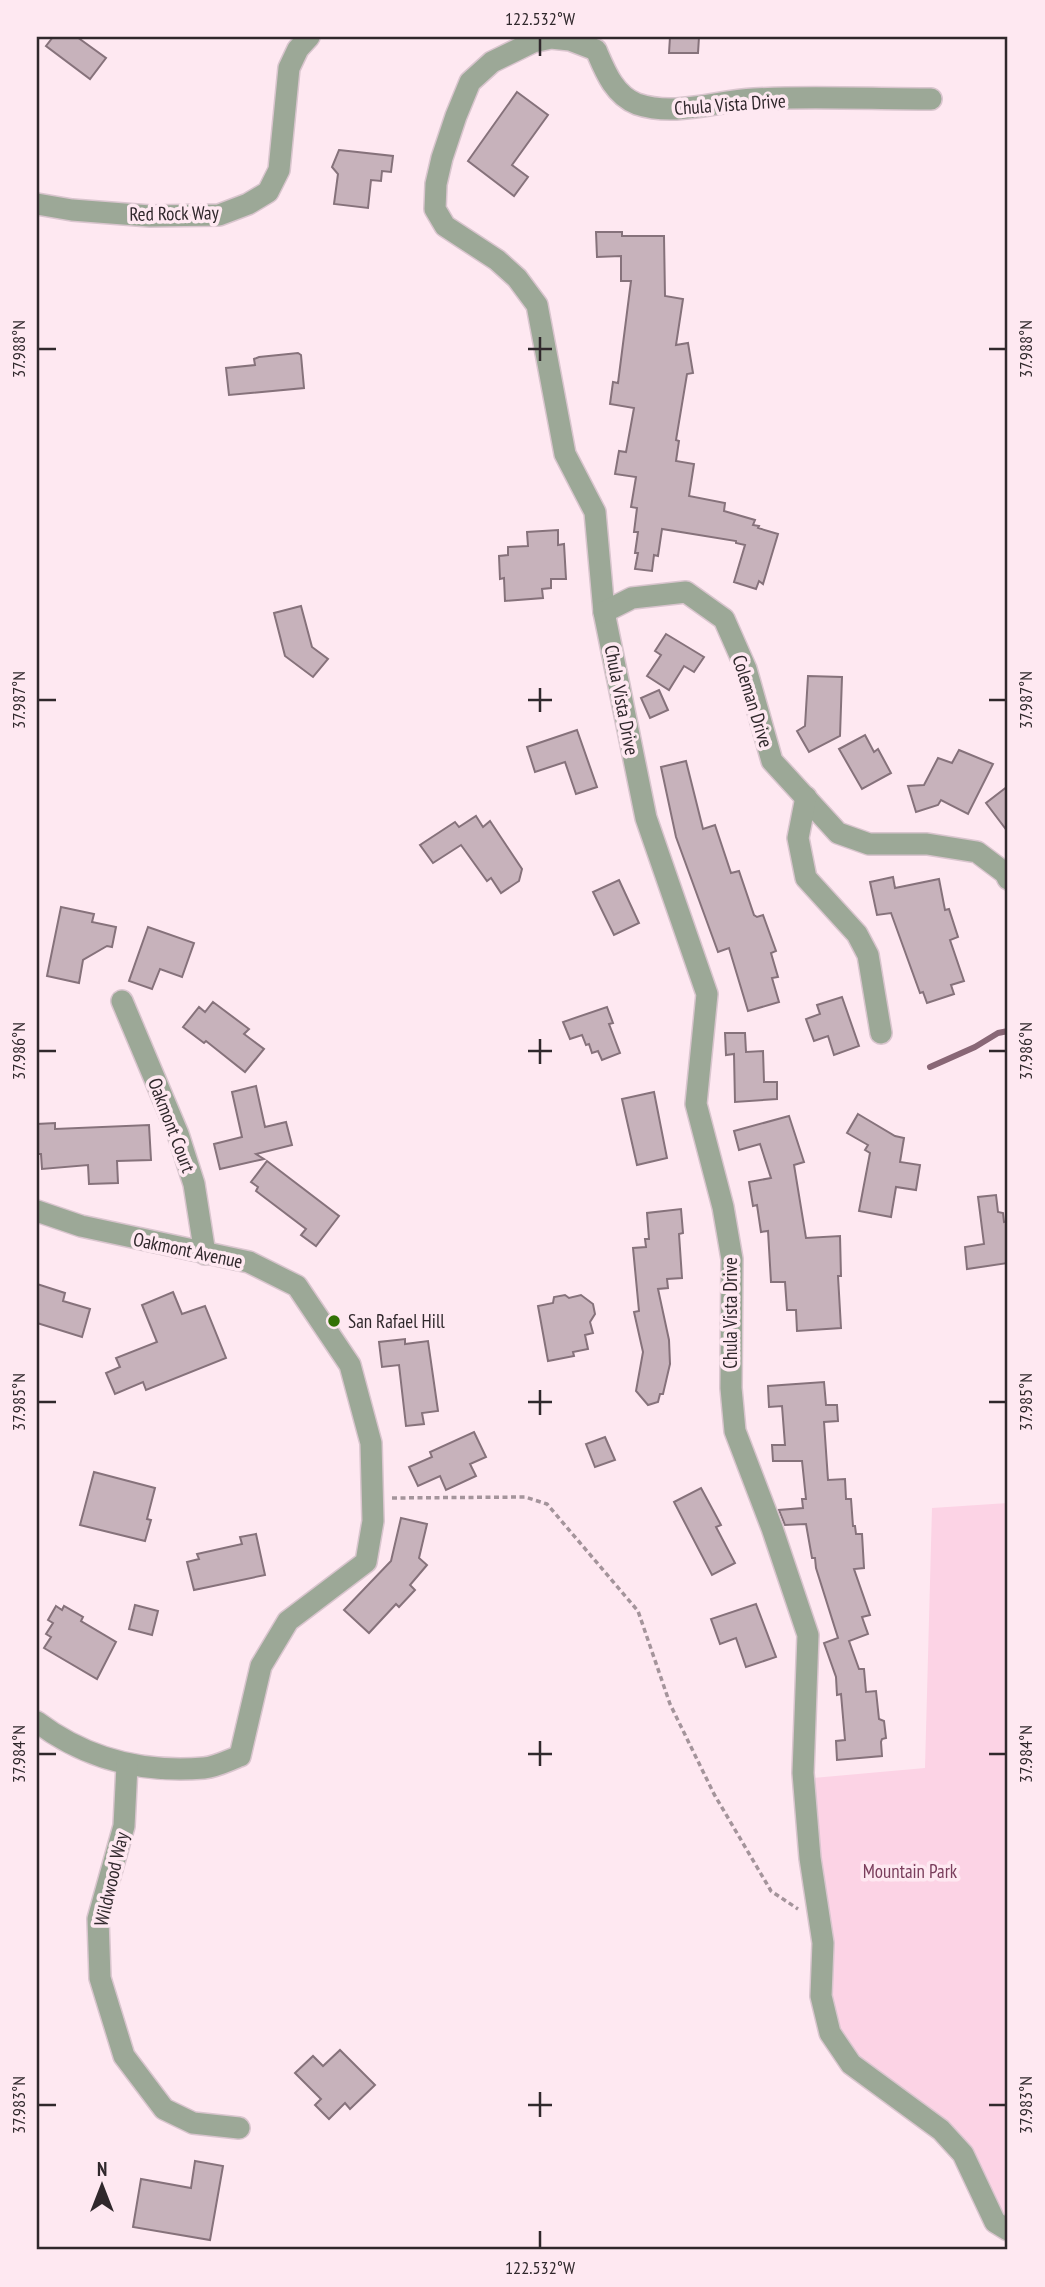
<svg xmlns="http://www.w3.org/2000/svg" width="1045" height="2287" viewBox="0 0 1045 2287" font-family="'PT Sans Narrow',sans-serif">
	<rect width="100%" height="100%" fill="#fee8f1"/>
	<!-- green -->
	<path fill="#fcd3e5" d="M1008 1503V2236L955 2148 845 2066 825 2020 813 1778 925 1768 932 1508Z"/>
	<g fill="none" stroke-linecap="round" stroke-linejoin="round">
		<!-- stream -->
		<path stroke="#896776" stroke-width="6" d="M930 1067 975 1047 998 1033 1008 1031"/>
	</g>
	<!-- building -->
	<g fill="#c7b2bb" stroke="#86727b" stroke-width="2">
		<path d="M53 37H77L106 58 90 79 46 46Z"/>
		<path d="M670 37H699L698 53H669Z"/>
		<path d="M517 92 548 115 512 165 528 177 514 196 468 161Z"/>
		<path d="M339 150 393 156 391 172 382 171 381 181 371 180 368 208 334 204 338 174 332 167Z"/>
		<path d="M596 232H622V236H664L665 296 683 299 676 345 688 343 693 373 687 374 676 440 679 441 676 461 694 464 689 496 725 503 724 511 755 520 753 525 759 526 758 528 778 534 763 584 759 581 756 589 734 582 745 545 736 543V541L662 529 658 556 654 555 652 571 635 569 638 553H635L638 532H634L637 508 631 507 636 477 615 474 619 451 626 452 634 408 610 404 613 382 618 383 631 281H621V256L597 257Z"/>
		<path d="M298 353 301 355 304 388 229 395 226 368 255 365 254 359 259 357Z"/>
		<path d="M558 530V545L564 544 566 579H551V588L542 589 543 598 505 601 504 578 500 579 499 556 508 555V547L528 546 527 532Z"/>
		<path d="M301 606 312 647 328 659 313 677 285 656 274 613Z"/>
		<path d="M666 634 704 657 694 672 684 666 669 690 647 676 661 655 655 651Z"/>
		<path d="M808 676 842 677 840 736 809 752 797 731 805 726Z"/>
		<path d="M659 690 668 710 650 718 641 698Z"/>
		<path d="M577 730 597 787 576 794 565 762 535 772 527 747Z"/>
		<path d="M865 735 874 752 878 749 891 773 862 789 839 749Z"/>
		<path d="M959 750 993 764 968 814 941 800 938 805 916 812 908 786 924 785 938 758 952 763Z"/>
		<path d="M686 761 703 829 715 825 731 873 739 871 754 915 757 917 763 915 776 951 771 953 778 977 772 978 779 1002 748 1011 729 948 718 952 676 837 661 767Z"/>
		<path d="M1008 786V832L986 803Z"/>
		<path d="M476 816 483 827 490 821 522 869 519 881 501 893 491 878 487 881 461 845 433 863 420 845 455 822 459 827Z"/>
		<path d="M893 877 895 888 939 879 945 910 949 909 958 937 950 940 964 981 951 985 954 994 927 1003 923 992 920 993 891 913 877 915 870 882Z"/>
		<path d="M619 880 639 923 614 935 593 892Z"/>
		<path d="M61 907 94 914 92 922 116 927 112 947 107 946 83 960 79 983 47 976Z"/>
		<path d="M148 927 194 943 182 977 160 969 152 989 129 981Z"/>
		<path d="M842 997 859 1046 834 1055 828 1036 814 1041 806 1019 820 1014 817 1005Z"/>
		<path d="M213 1002 249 1029 244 1034 264 1049 245 1072 206 1041 204 1043 183 1027 199 1007 205 1012Z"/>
		<path d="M607 1007 613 1023 609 1024 620 1053 602 1060 598 1051 592 1053 589 1044 586 1045 582 1035 570 1039 563 1022Z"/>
		<path d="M725 1033H745L746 1052 763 1051 764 1082H777V1099L735 1102 734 1054 726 1055Z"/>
		<path d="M256 1086 265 1127 286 1122 292 1145 256 1154 264 1159 220 1169 214 1144 242 1137 232 1092Z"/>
		<path d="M654 1092 667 1158 637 1165 622 1099Z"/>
		<path d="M858 1114 895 1136 904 1138 900 1162 920 1165 916 1190 896 1187 891 1217 859 1211 870 1153 865 1150 868 1145 847 1133Z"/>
		<path d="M789 1116 804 1162 794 1165 806 1238 840 1236 841 1276H838L841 1328 797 1331 796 1310H787L785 1282H771L768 1231 761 1232 757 1205 753 1206 749 1182 771 1178 760 1144 739 1150 734 1131Z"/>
		<path d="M55 1123V1129L149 1125 151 1160 117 1161 118 1183 89 1184 88 1165 42 1169 41 1154H37V1124Z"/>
		<path d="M267 1161 339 1216 316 1246 301 1235 306 1229 256 1191 258 1187 251 1182Z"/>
		<path d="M996 1195 998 1212 1003 1213 1004 1222 1008 1221V1263L967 1269 965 1247 984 1244 978 1197Z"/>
		<path d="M681 1209 683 1233 679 1234 682 1278 667 1279 668 1288 658 1289 669 1340 670 1364 663 1394H660L658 1402 648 1405 636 1391 643 1352 634 1312 639 1311 633 1248 646 1247 645 1239H649L647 1213Z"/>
		<path d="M37 1284 65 1293 63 1301 90 1309 82 1337 37 1323Z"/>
		<path d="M173 1292 182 1314 205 1306 226 1358 146 1390 143 1382 115 1394 106 1373 120 1367 116 1358 157 1342 142 1305Z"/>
		<path d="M565 1295 569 1298 581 1295 593 1304 595 1314 590 1322 593 1333 585 1335 588 1349 573 1352 574 1356 548 1361 538 1306 553 1303 554 1297Z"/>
		<path d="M405 1339V1344L428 1341 438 1411 422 1413 424 1424 406 1426 399 1365 382 1367 379 1342Z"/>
		<path d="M824 1382 826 1405H837L838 1421 824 1422 828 1480 845 1479 846 1499H851L853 1526H855L856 1534H862L864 1568 854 1569 870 1615 862 1617 868 1634 849 1641 859 1669H864L866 1692 876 1691 879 1719 884 1721 886 1738 882 1739 881 1742 882 1756 837 1760 836 1741 845 1740 841 1694 837 1695 836 1677 824 1643 838 1638 816 1568 815 1558H812L806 1524 785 1525 779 1510 803 1508 802 1499H806L802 1461H773L772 1445H785L782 1406 769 1407 768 1386Z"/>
		<path d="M474 1432 486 1457 470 1464 476 1476 446 1490 440 1476 418 1486 409 1467 432 1457 430 1452Z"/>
		<path d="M605 1437 615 1460 595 1467 586 1444Z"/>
		<path d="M94 1472 155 1488 147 1519 151 1520 145 1541 80 1525Z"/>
		<path d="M701 1488 721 1525 716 1527 735 1563 712 1575 674 1502Z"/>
		<path d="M401 1518 427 1524 419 1558 427 1565 410 1585 415 1590 399 1607 396 1604 369 1633 344 1610 391 1561Z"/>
		<path d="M256 1534 265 1575 194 1590 187 1562 199 1559 197 1554 242 1544 240 1537Z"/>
		<path d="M756 1604 776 1657 746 1667 736 1638 720 1644 711 1619Z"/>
		<path d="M135 1605 158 1611 152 1635 129 1629Z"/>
		<path d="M56 1606 62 1610 64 1606 83 1617 81 1621 116 1642 97 1679 44 1648 51 1637 46 1634 53 1623 48 1620Z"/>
		<path d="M340 2050 375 2085 350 2109 345 2103 329 2119 315 2105 321 2099 295 2073 313 2056 323 2066Z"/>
		<path d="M195 2161 223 2166 210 2240 133 2227 141 2179 191 2188Z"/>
	</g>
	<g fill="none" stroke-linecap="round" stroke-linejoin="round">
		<!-- minor casing -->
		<g stroke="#d9c5ce" stroke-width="24">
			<g id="minor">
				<path d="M931 99C872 99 813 96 754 99 715 101 676 117 637 104 614 95 605 71 596 50L570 40 551 38 533 42 492 62 470 82 456 116 442 158 436 184 435 209 445 226 497 260 517 278 537 305 565 454 595 512 604 612 646 818 707 994 696 1104 723 1207 732 1259 731 1388 735 1431 772 1528 808 1635 803 1773 810 1858 823 1943 821 1996 830 2033 851 2064 941 2130 963 2154 995 2222 1008 2230"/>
				<path d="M37 204 72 210 150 216 219 215 248 204 268 192 279 170 289 68 298 49 309 37"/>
				<path d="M604 612 632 598 686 592 724 619 746 669 772 761 838 833 869 844H927L977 852 1005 873 1008 879"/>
				<path d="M806 797 798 838 806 878 857 934 868 955 881 1033"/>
				<path d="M122 1001 178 1134 194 1184 205 1254"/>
				<path d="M37 1211 81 1226 249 1262 297 1286 350 1365 371 1443 373 1521 366 1562 288 1621 261 1666 240 1756C229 1760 216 1767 204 1768 143 1773 86 1759 37 1722"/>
				<path d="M127 1765 124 1826 98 1919 100 1978 124 2056 164 2109 193 2123 239 2128"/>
			</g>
		</g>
		<!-- path -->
		<path stroke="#a4949b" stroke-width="3.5" stroke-dasharray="5 3.5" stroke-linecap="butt" d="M392 1498 525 1497 547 1504 638 1611 670 1704 714 1794 771 1891 798 1909"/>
		<!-- minor -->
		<use href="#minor" stroke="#9ca897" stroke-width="21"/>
	</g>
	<!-- ticks -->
	<path fill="none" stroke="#30282c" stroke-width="2.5" d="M540 38V56M540 337V361M38 349H56M528 349H552M989 349H1006M540 688V712M38 700H56M528 700H552M989 700H1006M540 1039V1064M38 1051H56M528 1051H552M989 1051H1006M540 1390V1415M38 1402H56M528 1402H552M989 1402H1006M540 1741V1766M38 1754H56M528 1754H552M989 1754H1006M540 2092V2117M38 2105H56M528 2105H552M989 2105H1006M540 2231V2248"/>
	<!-- markers -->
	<circle fill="#337106" stroke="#fee8f1" stroke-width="2.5" cx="334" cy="1321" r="7"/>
	<g text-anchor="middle" stroke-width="7" stroke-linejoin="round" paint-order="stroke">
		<!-- street labels -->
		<g font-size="19" fill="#30282c" stroke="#fee8f1">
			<text transform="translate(730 104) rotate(-4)" y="7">Chula Vista Drive</text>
			<text transform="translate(174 213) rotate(-1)" y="7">Red Rock Way</text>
			<text transform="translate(622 700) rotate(79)" y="7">Chula Vista Drive</text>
			<text transform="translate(753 701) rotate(73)" y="7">Coleman Drive</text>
			<text transform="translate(172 1125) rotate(69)" y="7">Oakmont Court</text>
			<text transform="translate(188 1250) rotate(12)" y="7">Oakmont Avenue</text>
			<text transform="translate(730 1313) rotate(-90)" y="7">Chula Vista Drive</text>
			<text transform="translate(111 1879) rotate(-77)" y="7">Wildwood Way</text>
		</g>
		<!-- poi labels -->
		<g font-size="19" fill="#30282c" stroke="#fee8f1" text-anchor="start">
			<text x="348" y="1328">San Rafael Hill</text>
		</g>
		<!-- park labels -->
		<g font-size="19" fill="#7a3e5c" stroke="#fee8f1">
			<text x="910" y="1878">Mountain Park</text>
		</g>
	</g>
	<!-- border -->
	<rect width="1045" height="2287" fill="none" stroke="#fee8f1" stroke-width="77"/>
	<!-- north arrow -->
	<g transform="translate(102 2186)" stroke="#fee8f1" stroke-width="5" paint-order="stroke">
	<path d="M0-5L12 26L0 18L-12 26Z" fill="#30282c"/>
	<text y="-10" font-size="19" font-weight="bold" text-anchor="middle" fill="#30282c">N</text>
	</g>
	<rect x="38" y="38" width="968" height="2210" fill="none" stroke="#30282c" stroke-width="2.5"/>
	<g font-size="18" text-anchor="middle" fill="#30282c">
		<text x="540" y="25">122.532°W</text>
		<text transform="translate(19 349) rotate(-90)" y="6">37.988°N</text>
		<text transform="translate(1026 349) rotate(-90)" y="6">37.988°N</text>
		<text transform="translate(19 700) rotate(-90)" y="6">37.987°N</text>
		<text transform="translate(1026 700) rotate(-90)" y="6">37.987°N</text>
		<text transform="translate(19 1051) rotate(-90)" y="6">37.986°N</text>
		<text transform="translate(1026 1051) rotate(-90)" y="6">37.986°N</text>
		<text transform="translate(19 1402) rotate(-90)" y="6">37.985°N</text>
		<text transform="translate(1026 1402) rotate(-90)" y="6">37.985°N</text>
		<text transform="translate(19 1754) rotate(-90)" y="6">37.984°N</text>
		<text transform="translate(1026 1754) rotate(-90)" y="6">37.984°N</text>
		<text transform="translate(19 2105) rotate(-90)" y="6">37.983°N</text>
		<text transform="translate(1026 2105) rotate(-90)" y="6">37.983°N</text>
		<text x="540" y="2274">122.532°W</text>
	</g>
</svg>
